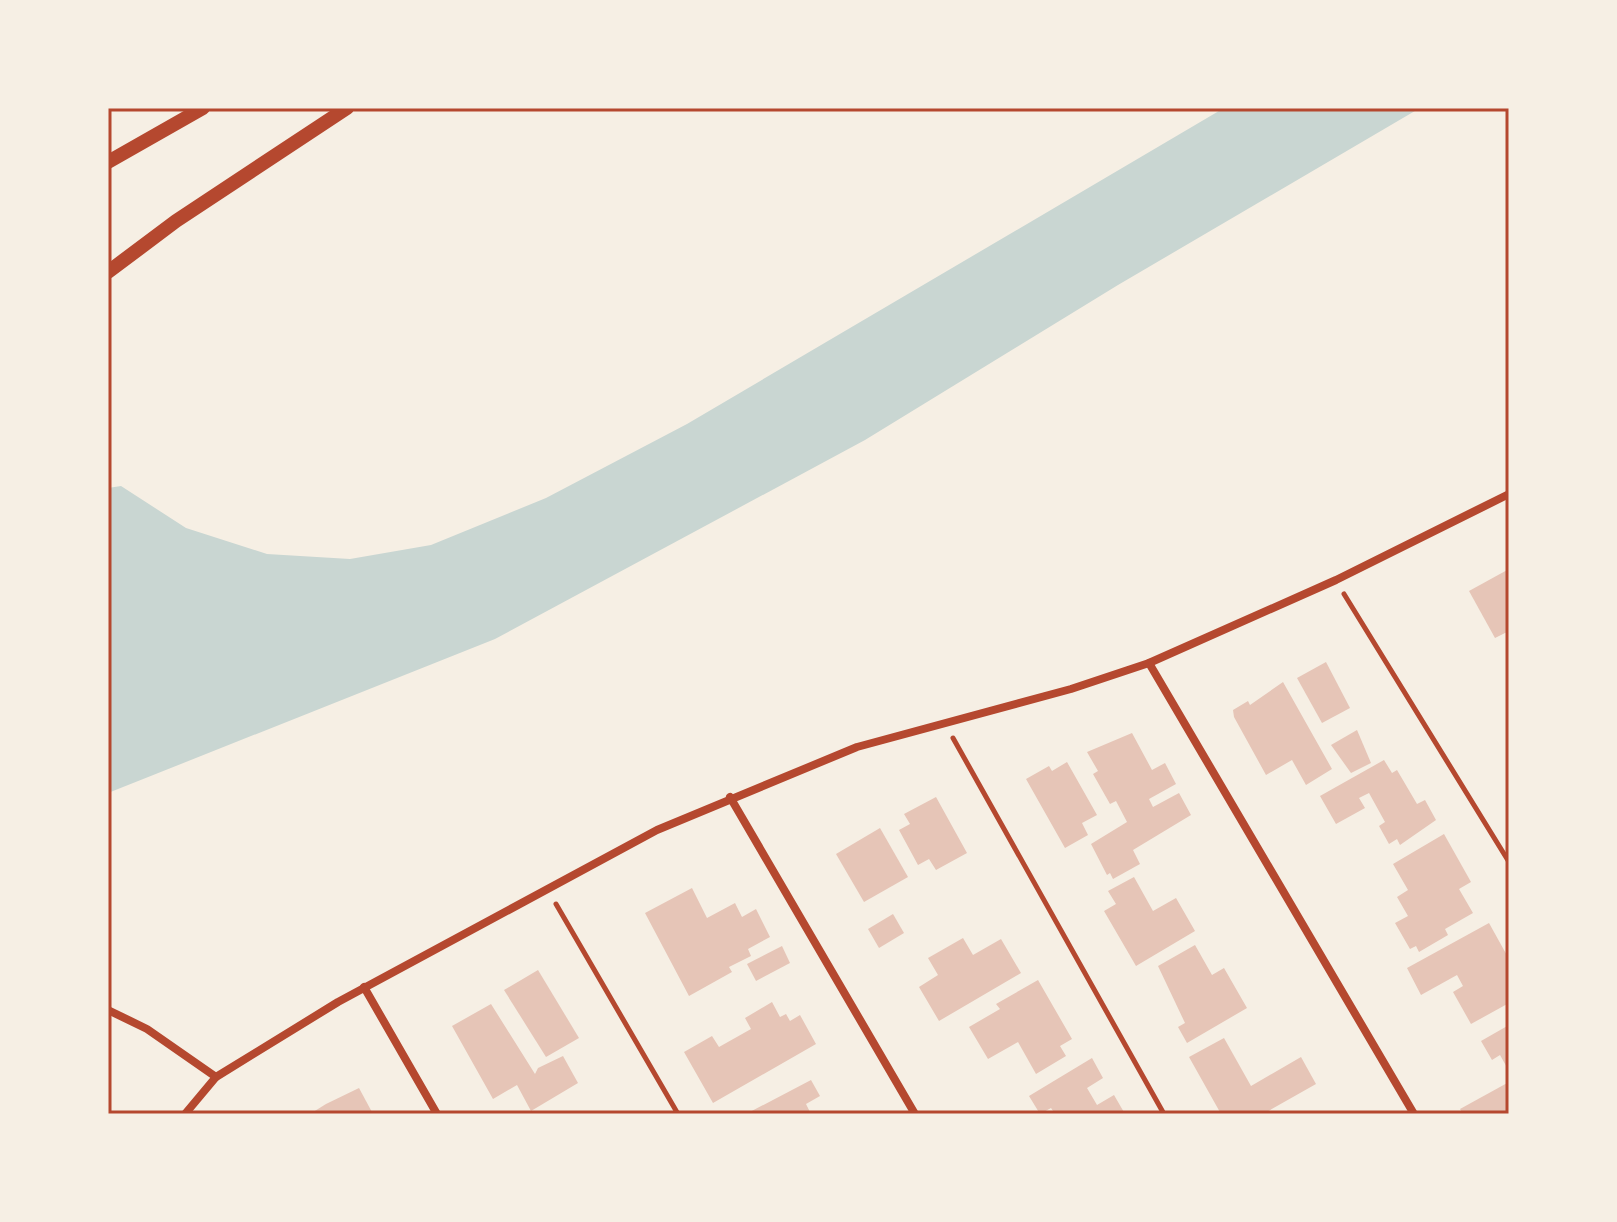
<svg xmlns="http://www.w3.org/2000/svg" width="1617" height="1222" viewBox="0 0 1617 1222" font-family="'IBM Plex Sans',sans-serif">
	<rect width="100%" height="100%" fill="#f6efe4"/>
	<!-- water -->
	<path fill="#c9d6d2" d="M1224 108H1420L1118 285 865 440 495 639 108 793V488L121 486 186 528 267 554 350 559 431 545 546 498 687 424Z"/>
	<!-- building -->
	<g fill="#e6c5b7">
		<path d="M1509 569V631L1495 638 1469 591Z"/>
		<path d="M1326 662 1350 708 1322 723 1297 678Z"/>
		<path d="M1283 682 1332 769 1306 785 1292 760 1266 775 1234 717 1233 710 1248 701 1250 705Z"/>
		<path d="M1357 730 1371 763 1351 773 1331 745Z"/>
		<path d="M1132 733 1152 770 1165 763 1176 784 1149 799 1153 807 1179 793 1191 815 1133 850 1140 864 1113 879 1110 873 1107 875 1091 844 1127 822 1116 801 1110 804 1093 774 1098 771 1087 752Z"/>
		<path d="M1384 760 1392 773 1397 770 1417 804 1425 800 1436 820 1400 845 1397 839 1389 844 1379 826 1385 822 1369 793 1359 798 1365 808 1336 824 1320 796Z"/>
		<path d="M1067 762 1097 815 1082 823 1088 835 1065 848 1026 779 1049 766 1052 771Z"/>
		<path d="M936 797 967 853 936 870 929 859 918 865 899 830 910 824 904 814Z"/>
		<path d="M880 828 908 877 864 902 836 854Z"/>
		<path d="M1444 834 1471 882 1459 889 1473 913 1445 929 1448 935 1419 952 1416 946 1410 949 1395 923 1408 916 1397 897 1408 890 1393 864Z"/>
		<path d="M1134 877 1153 911 1176 898 1195 931 1136 966 1104 911 1116 904 1108 891Z"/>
		<path d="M692 888 707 918 735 903 742 917 756 909 770 937 748 949 751 956 729 967 732 972 689 996 645 913Z"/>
		<path d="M893 914 904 933 879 948 868 929Z"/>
		<path d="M1489 923 1509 959V1003L1471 1024 1453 992 1463 986 1457 975 1421 995 1407 968Z"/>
		<path d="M963 938 973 955 1001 939 1021 973 939 1021 919 987 938 975 928 958Z"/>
		<path d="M1195 945 1212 975 1224 968 1247 1008 1187 1043 1178 1027 1185 1023 1158 966Z"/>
		<path d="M782 946 790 963 756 981 747 964Z"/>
		<path d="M538 970 579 1038 546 1057 504 990Z"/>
		<path d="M1038 980 1072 1039 1060 1046 1066 1056 1036 1074 1018 1042 988 1059 969 1027 1000 1009 996 1004Z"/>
		<path d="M772 1002 780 1017 786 1014 790 1021 800 1015 816 1044 713 1103 684 1052 712 1036 719 1047 751 1029 745 1018Z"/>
		<path d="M491 1004 535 1074 538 1068 563 1056 578 1083 531 1111 517 1085 493 1099 452 1026Z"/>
		<path d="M1509 1025V1071L1500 1055 1492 1060 1481 1041Z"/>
		<path d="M1224 1038 1251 1086 1301 1057 1316 1084 1263 1114 1256 1111 1221 1114 1189 1057Z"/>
		<path d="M1092 1058 1103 1078 1087 1088 1097 1105 1114 1095 1125 1114H1055L1051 1108 1040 1114 1029 1096Z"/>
		<path d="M811 1080 820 1096 806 1104 811 1114H746Z"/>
		<path d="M1509 1082V1114H1463L1460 1109Z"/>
		<path d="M359 1088 373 1114H310L326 1104Z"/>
	</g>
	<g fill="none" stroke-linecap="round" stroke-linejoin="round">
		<!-- path -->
		<g stroke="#b5482f" stroke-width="5">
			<path d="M1344 594 1509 862"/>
			<path d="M953 738 1164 1114"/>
			<path d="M556 904 678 1114"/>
		</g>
		<!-- minor -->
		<g stroke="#b5482f" stroke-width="8">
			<path d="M1149 663 1414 1114"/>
			<path d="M730 797 915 1114"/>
			<path d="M364 987 437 1114"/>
			<path d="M108 1010 147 1029 216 1077"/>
			<path d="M185 1114 216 1077 338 1002 657 830 857 747 1071 689 1149 663 1336 580 1509 494"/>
		</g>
		<!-- tertiary -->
		<g stroke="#b5482f" stroke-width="14">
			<path d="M108 162 203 108"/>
			<path d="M108 272 176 221 347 108"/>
		</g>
	</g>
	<!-- border -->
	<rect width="1617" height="1222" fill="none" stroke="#f6efe4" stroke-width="220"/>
	<rect x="110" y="110" width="1397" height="1002" fill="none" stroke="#b5482f" stroke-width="3"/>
</svg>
